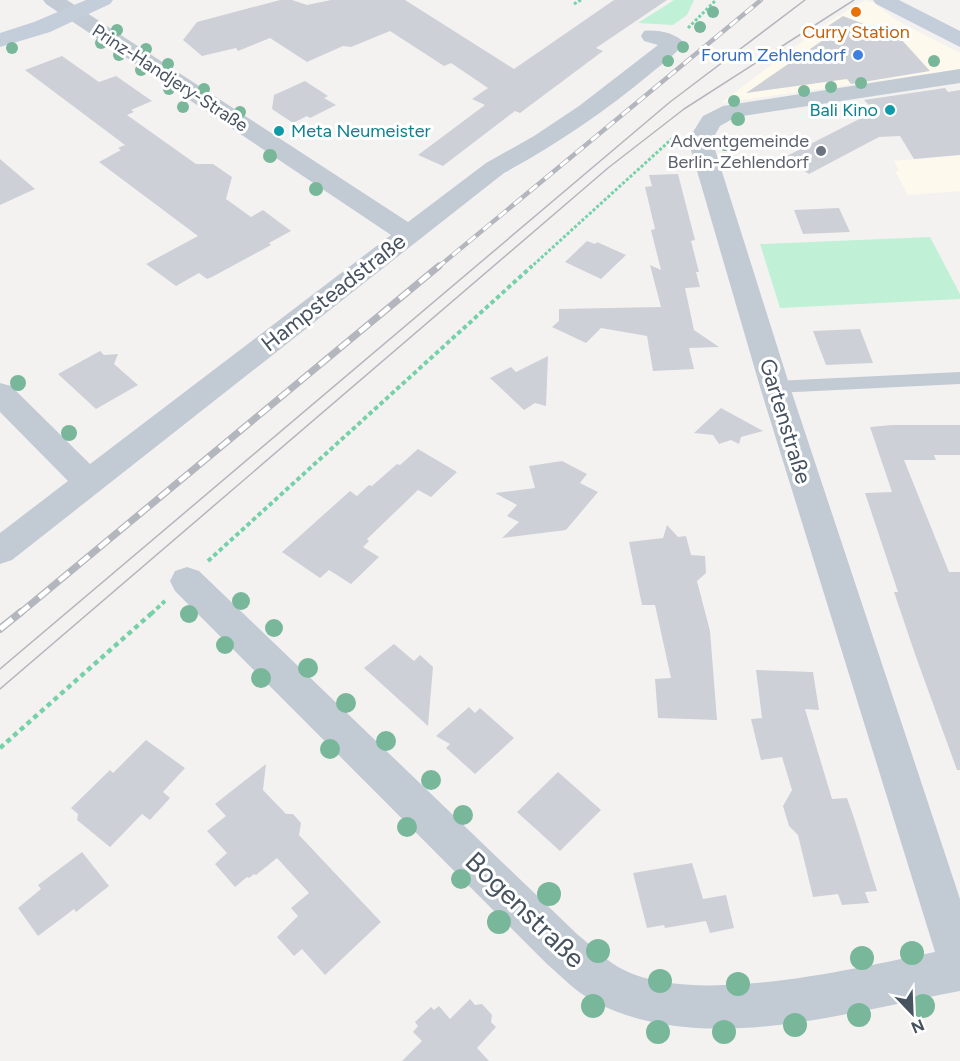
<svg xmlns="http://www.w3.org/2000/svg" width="960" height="1061" viewBox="0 0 960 1061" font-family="Figtree,sans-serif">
	<rect width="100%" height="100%" fill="#f4f2f1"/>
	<!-- commercial -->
	<g fill="#fdf9ec">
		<path d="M865 0 874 3 896 20 960 53V69L721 103 827 23Z"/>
		<path d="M960 155V191L908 195 895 171H899L894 161Z"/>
	</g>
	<!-- green -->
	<g fill="#c0f1d6">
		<path d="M674 0H694L687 15 673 25 638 23Z"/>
		<path d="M930 237 960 294V299L780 308 760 244Z"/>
	</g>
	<!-- building -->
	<g fill="#cdd0d7">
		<path d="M280 0H292L307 5 331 0H405L514 69 614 0H667L596 48 603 51 520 113 515 111 443 166 418 155 485 105 472 99 488 88 451 63 444 66 390 31 351 47 343 46 307 62 270 38 238 51 236 48 202 56 183 40 197 22Z"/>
		<path d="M843 16 900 38 930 71 851 84 847 79 746 93 826 38 816 34Z"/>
		<path d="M62 56 99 82 116 76 152 101 131 110 134 112 127 115 196 164H213L232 177 226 199 251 217 263 210 291 231 269 243 271 245 212 277 207 279 199 273 176 286 146 264 198 236 99 162 121 150 118 148 125 145 25 70Z"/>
		<path d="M305 81 328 96 324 98 336 105 310 118 307 116 293 123 272 109 274 95Z"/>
		<path d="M945 88 948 92 960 90V155L914 159 900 136 879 137 809 174 783 158 875 111 864 100Z"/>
		<path d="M0 159 35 189 0 205Z"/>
		<path d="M678 174 695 240 691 241 699 272H696L700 287 685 288 694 330 719 347 689 348 694 369 653 371 647 336 601 328 586 343 552 327 559 321V309L661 307 650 265 661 270 651 230 655 229 645 187 652 186 649 175Z"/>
		<path d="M839 208 850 232 803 234 794 210Z"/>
		<path d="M587 241 595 244 597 242 626 255 601 279 565 262Z"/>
		<path d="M860 329 873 363 826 365 813 331Z"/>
		<path d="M100 351 104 355 118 354 114 364 138 385 96 409 58 374Z"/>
		<path d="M548 356 546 406 535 403 524 410 490 378 511 367 516 372Z"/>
		<path d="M721 408 763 431 741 437 739 444 731 440 719 444 713 435 694 433Z"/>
		<path d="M892 425H960V455H934L936 460H904L949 572H960V770H957L915 654 894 592H898L865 493 892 492 870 427Z"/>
		<path d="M418 449 457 472 431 497 418 490 367 539 369 541 363 547 379 557 351 584 329 570 320 578 282 552 350 491 357 496 369 485 372 486 397 464 400 465Z"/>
		<path d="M562 461 587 474 580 483 598 492 566 530 502 538 519 522 507 516 517 505 495 493 535 488 529 466Z"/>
		<path d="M667 525 678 537 686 536 691 555 705 556 706 573 697 581 710 631 717 720 658 718 655 679 671 678 655 605H642L629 542 663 538Z"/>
		<path d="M394 644 414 661 420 655 433 667 428 726 364 668Z"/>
		<path d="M756 670 813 672 819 710 805 709 832 799 847 798 854 818 877 891 865 892 869 903 842 905 838 894 813 897 798 835 789 826 783 806 792 790 782 757 761 760 751 719 762 718Z"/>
		<path d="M469 707 475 713 480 708 514 738 475 774 446 748 450 744 436 736Z"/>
		<path d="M146 740 185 768 163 792 170 798 150 820 142 814 110 847 77 820 78 814 71 808 110 770 113 773Z"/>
		<path d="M266 764 263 790 286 814H293L301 823 299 835 381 922 325 975 302 949 294 956 277 937 298 916 291 908 309 893 277 858 256 875 254 874 249 878 247 877 235 887 215 864 227 853 207 831 226 816 215 804Z"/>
		<path d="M558 772 601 810 560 851 517 812Z"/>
		<path d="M82 852 109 886 76 912 74 909 38 936 18 908 41 889 38 885Z"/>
		<path d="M692 863 703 899 726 895 734 928 710 933 706 921 665 928 664 925 647 928 633 873Z"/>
		<path d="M470 999 475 1005 482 1004 492 1015 491 1022 496 1027 477 1048 489 1061H402L422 1041 413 1032 418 1026 415 1022 431 1007 434 1010 439 1006 450 1019Z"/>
	</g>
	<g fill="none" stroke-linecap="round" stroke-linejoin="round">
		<!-- path-far2 -->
		<g stroke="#76d1a9" stroke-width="3" stroke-dasharray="3 2" stroke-linecap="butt">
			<path d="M574 4 581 0"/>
			<path d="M688 28 716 0"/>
			<path d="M530 268 675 136"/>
		</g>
		<!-- path-far1 -->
		<g stroke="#76d1a9" stroke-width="4" stroke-dasharray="4.5 3" stroke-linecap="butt">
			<path d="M208 561 532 266"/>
			<path d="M151 614 165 601"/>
		</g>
		<!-- path -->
		<path stroke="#76d1a9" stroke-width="4.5" stroke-dasharray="5 4" stroke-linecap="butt" d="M0 748 153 612"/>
		<!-- lane -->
		<path fill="#c2cbd3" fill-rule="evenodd" d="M960 372V384L775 393 769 391 767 387 769 383 775 381Z"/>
		<!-- street -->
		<g fill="#c2cbd3" fill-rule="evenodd">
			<path d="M43 0H67L408 222 486 163 534 136 579 106 658 45 644 41 641 36 644 31C656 29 677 33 684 43 675 55 661 65 650 74 604 112 556 145 504 173L12 560 0 564V533L68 481 0 412V383L11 386 90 464 391 235 46 4Z"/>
			<path d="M960 69V83L736 117 720 126 712 140 790 387 960 899V991C848 1012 705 1057 597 1003 578 994 563 978 547 964L175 591 170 581 175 571 187 567 199 571 577 934C592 946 607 962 624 970 698 1007 855 968 935 952L760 387 688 140 703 116 723 106Z"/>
		</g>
		<!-- secondary -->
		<g fill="#c4cdda" fill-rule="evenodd">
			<path d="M86 0H113L110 4 50 32 0 47V33L34 22Z"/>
			<path d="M873 0H899L960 31V47L876 4Z"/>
		</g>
		<!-- tram -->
		<g stroke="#b3b6bc" stroke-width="1.5">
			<path d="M0 669 670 102 805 0"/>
			<path d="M0 689 608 168 684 109 854 0"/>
		</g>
		<!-- rail-far2 casing -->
		<g stroke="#b3b6bc" stroke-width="4.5">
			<path id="rail-far2" d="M437 268 761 0"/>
		</g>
		<!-- rail-far1 casing -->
		<g stroke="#b3b6bc" stroke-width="7">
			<path id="rail-far1" d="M19 614 439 266"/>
		</g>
		<!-- rail casing -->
		<g stroke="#b3b6bc" stroke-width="8">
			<path id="rail" d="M0 629 21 612"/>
		</g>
		<!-- rail-far2 -->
		<use href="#rail-far2" stroke="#fff" stroke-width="3" stroke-dasharray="10" stroke-linecap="butt"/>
		<!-- rail-far1 -->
		<use href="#rail-far1" stroke="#fff" stroke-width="4.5" stroke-dasharray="13" stroke-linecap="butt"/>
		<!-- rail -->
		<use href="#rail" stroke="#fff" stroke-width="5" stroke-dasharray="16" stroke-linecap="butt"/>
	</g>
	<!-- trees -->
	<g fill="#79b79b">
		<circle cx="713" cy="12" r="6"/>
		<circle cx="700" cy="27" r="6"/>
		<circle cx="117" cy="30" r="6"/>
		<circle cx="101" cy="43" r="6"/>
		<circle cx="683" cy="47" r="6"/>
		<circle cx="12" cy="48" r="6"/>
		<circle cx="146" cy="49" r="6"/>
		<circle cx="119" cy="55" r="6"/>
		<circle cx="668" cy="61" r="6"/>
		<circle cx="934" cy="61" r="6"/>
		<circle cx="168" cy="64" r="6"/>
		<circle cx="141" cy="70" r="6"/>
		<circle cx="861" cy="83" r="6"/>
		<circle cx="831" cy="87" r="6"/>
		<circle cx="169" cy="89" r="6"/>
		<circle cx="204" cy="89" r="6"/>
		<circle cx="804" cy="91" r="6"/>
		<circle cx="734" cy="101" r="6"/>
		<circle cx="183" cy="107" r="6"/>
		<circle cx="240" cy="112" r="6"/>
		<circle cx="738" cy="119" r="7"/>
		<circle cx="725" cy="144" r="7"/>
		<circle cx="270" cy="156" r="7"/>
		<circle cx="316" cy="189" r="7"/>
		<circle cx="18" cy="383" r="8"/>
		<circle cx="69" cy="433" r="8"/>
		<circle cx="241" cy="601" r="9"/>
		<circle cx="189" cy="614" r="9"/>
		<circle cx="274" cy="628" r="9"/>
		<circle cx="225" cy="645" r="9"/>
		<circle cx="308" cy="668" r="10"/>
		<circle cx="261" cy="678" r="10"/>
		<circle cx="346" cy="703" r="10"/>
		<circle cx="386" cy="741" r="10"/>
		<circle cx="330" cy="749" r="10"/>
		<circle cx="431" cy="780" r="10"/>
		<circle cx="463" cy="815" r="10"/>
		<circle cx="407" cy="827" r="10"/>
		<circle cx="461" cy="879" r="10"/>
		<circle cx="549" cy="894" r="12"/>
		<circle cx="499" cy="922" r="12"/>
		<circle cx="598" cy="951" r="12"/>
		<circle cx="912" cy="953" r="12"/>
		<circle cx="862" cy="958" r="12"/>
		<circle cx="660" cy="981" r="12"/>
		<circle cx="738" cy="984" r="12"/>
		<circle cx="593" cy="1006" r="12"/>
		<circle cx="923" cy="1006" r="12"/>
		<circle cx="859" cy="1015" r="12"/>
		<circle cx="795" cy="1025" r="12"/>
		<circle cx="658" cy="1032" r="12"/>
		<circle cx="724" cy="1032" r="12"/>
	</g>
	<!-- markers -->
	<circle fill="#e8710a" stroke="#fff" stroke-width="2" cx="856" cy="12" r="6"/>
	<circle fill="#3f7fe0" stroke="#fff" stroke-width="2" cx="858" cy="55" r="6"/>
	<g fill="#0f9aa8" stroke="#fff" stroke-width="2">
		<circle cx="890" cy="110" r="6"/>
		<circle cx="279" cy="131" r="6"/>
	</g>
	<circle fill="#6b7280" stroke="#fff" stroke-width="2" cx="821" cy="151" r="6"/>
	<g text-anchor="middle" stroke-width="6" stroke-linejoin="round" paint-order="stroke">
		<!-- far-food labels -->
		<g font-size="18" fill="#c56008" stroke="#fff">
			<text x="856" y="38">Curry Station</text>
		</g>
		<!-- far-shop labels -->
		<g font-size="18" fill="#366cbe" stroke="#fff" text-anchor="end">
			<text x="846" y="61">Forum Zehlendorf</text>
		</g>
		<!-- far-street labels -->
		<g font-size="18" fill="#485360" stroke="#fff">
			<text transform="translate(170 78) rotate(33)" y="6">Prinz-Handjery-Straße</text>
		</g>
		<!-- far-culture labels -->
		<g font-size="18" fill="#0d838f" stroke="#fff" text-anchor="end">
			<text x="878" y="116">Bali Kino</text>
			<text x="291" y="137" text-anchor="start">Meta Neumeister</text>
		</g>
		<!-- far-worship labels -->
		<g font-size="18" fill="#5b616d" stroke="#fff" text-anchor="end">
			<text x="809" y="147">Adventgemeinde<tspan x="809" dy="21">Berlin-Zehlendorf</tspan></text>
		</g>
		<!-- street labels -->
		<g font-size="22" fill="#485360" stroke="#fff">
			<text transform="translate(333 292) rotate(-38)" y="8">Hampsteadstraße</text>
			<text transform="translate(786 421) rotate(73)" y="8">Gartenstraße</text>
		</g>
		<!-- near-street labels -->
		<g font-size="27" fill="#485360" stroke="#fff">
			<text transform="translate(525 910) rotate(44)" y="9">Bogenstraße</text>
		</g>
	</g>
	<!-- north arrow -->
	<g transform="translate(912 1013) rotate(157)" stroke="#ffffff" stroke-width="4.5" paint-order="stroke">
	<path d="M0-4.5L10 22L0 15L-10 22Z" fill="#485360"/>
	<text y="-9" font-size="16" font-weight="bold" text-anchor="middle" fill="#485360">N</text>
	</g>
</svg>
